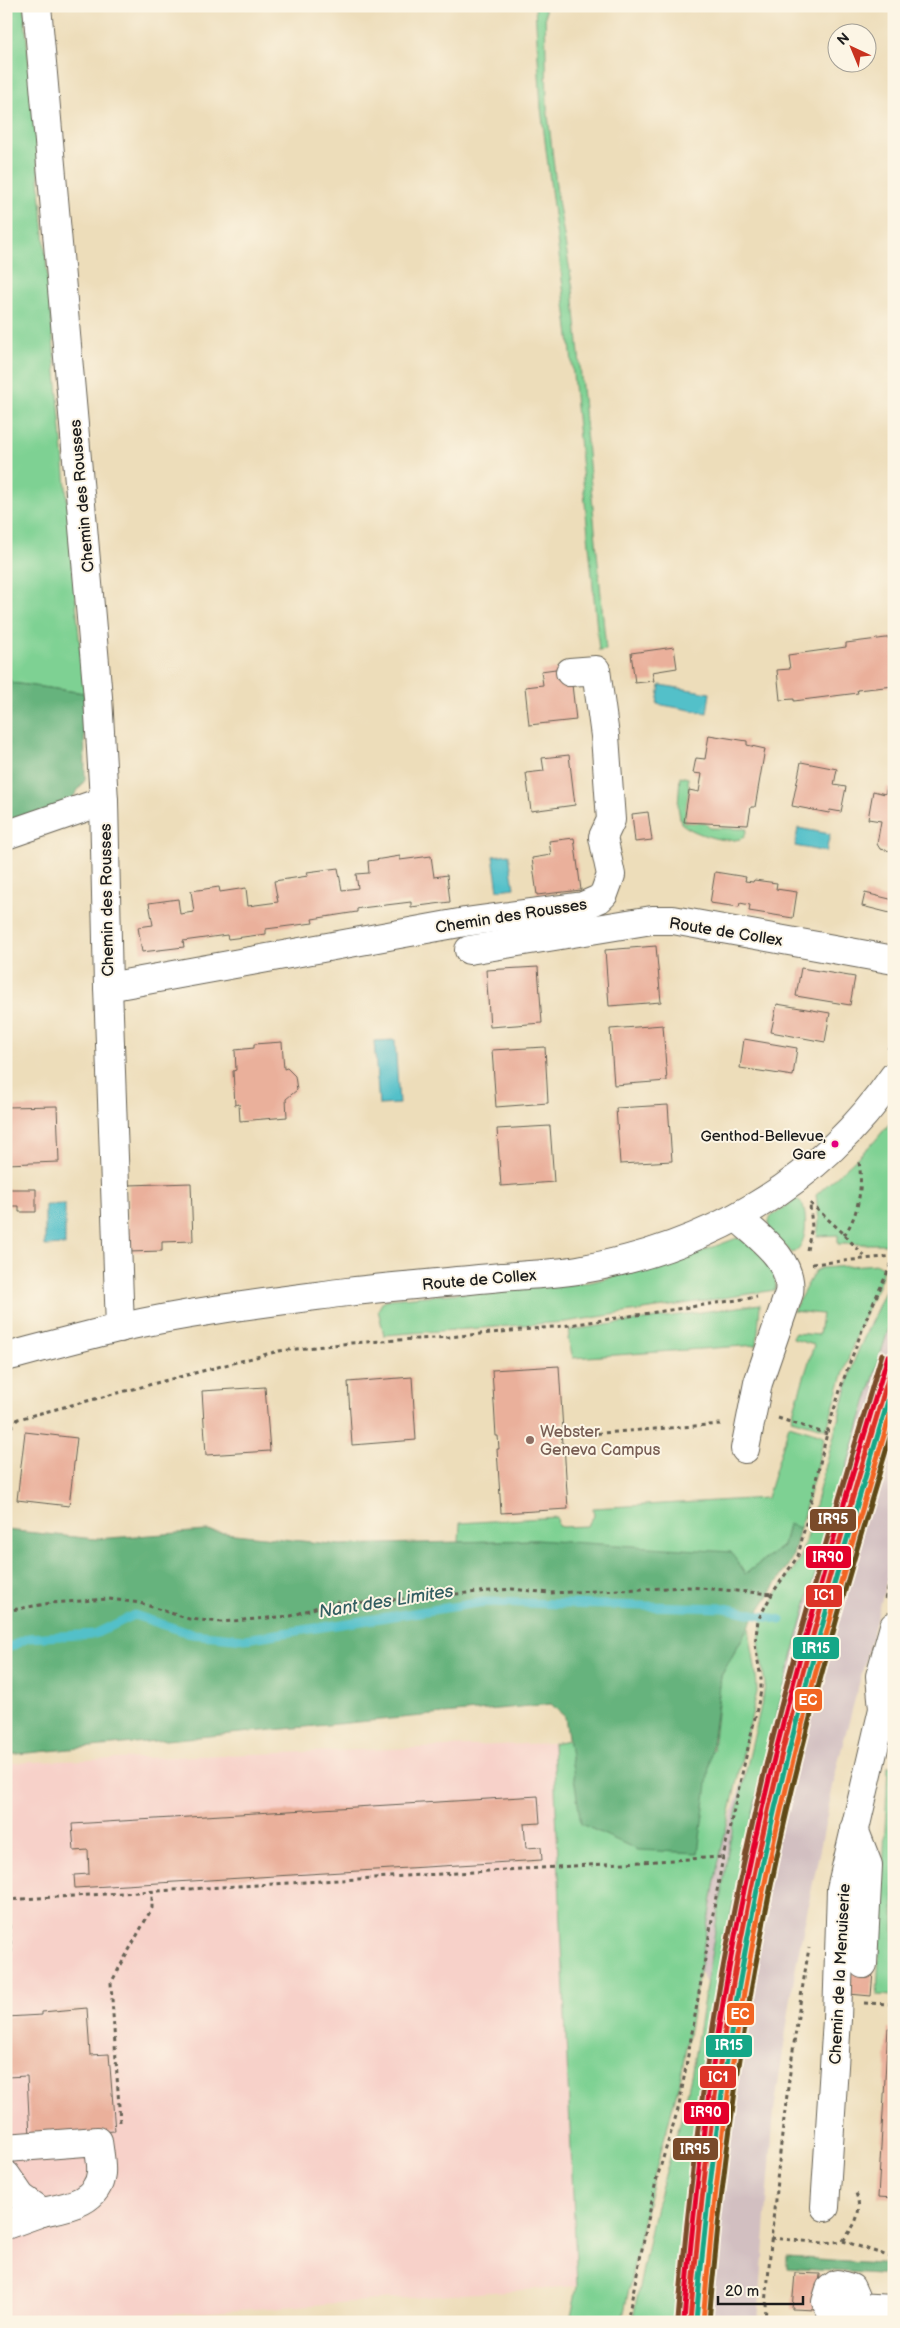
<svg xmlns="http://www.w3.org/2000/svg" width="900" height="2328" viewBox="0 0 900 2328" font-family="'Balsamiq Sans',sans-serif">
	<rect width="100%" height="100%" fill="#fcf5e5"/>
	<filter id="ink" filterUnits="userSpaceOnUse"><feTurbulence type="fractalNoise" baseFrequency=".02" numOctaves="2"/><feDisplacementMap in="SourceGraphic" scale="10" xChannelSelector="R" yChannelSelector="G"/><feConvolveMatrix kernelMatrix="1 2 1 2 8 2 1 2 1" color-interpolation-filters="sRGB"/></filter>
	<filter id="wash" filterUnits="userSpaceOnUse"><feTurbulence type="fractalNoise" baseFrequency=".0096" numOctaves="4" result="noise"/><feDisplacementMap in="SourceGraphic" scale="20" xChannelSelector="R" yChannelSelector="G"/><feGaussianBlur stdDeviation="1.12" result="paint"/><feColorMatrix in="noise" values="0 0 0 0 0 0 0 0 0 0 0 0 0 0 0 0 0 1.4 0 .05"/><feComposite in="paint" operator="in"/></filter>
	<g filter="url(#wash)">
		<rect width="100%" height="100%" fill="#edddba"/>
		<!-- built -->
		<path fill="#f7d1c9" d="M553 1743 577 2286 71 2322H6V1763Z"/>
		<!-- industrial -->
		<path fill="#d2bfc1" d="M894 1271V1554L838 1762 796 1965 774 2111 758 2322H641L690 2114 708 1987 688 1949 761 1722 846 1386 866 1331Z"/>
		<!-- green -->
		<g fill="#7ed193" stroke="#4d7658">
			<path d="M6 6H24L84 693 12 683 6 674Z"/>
			<path d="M535 6H545L547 106 557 194 573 289 606 650 599 651 571 353 541 108Z"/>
			<path d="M680 776 688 778 689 790 684 822 705 823 710 828 747 829 744 837C731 846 693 834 681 823L678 807Z"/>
			<path d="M894 1118V1244H838V1235L817 1236 819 1220 816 1195 874 1142Z"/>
			<path d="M797 1199 803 1205C807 1219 808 1246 792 1253L769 1230C768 1224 768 1219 773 1215Z"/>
			<path d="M737 1238C755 1244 780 1270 775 1290L565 1322 384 1335 378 1310 382 1303 390 1299 591 1282 674 1262Z"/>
			<path d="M878 1264 882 1267C884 1279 875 1291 870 1302 852 1343 839 1386 827 1429L791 1419 814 1345 793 1339 794 1333 819 1335 822 1314 793 1311 815 1271 821 1268Z"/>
			<path d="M894 1271V1310C834 1509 771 1710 731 1914 718 1984 706 2054 696 2125 687 2190 683 2256 677 2322H632L655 2210 683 2112 692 2071 730 1840 763 1697 765 1685 759 1642 762 1622 777 1592 800 1560 855 1358Z"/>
			<path d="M760 1304 757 1345 573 1358 568 1339 570 1330Z"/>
			<path d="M789 1425 822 1435 824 1439 800 1528 788 1525 783 1546 745 1574 536 1540 459 1542 460 1523 557 1517 558 1526 562 1527 587 1526 594 1516 593 1508 767 1498Z"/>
			<path d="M749 1626C751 1648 757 1669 757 1692L717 1869 681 2076 646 2207 622 2322H570L577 2286 553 1743 569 1740 582 1824 713 1750 721 1676Z"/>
			<path d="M888 1766H894V1996L877 1995Z"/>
		</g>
		<!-- forest -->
		<g fill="#66b37d" stroke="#41684c">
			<path d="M6 674 12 683 84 693 85 780 69 803 6 825Z"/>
			<path d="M788 1524 800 1528 792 1559 749 1626 721 1676 698 1853 638 1850 581 1824 565 1717 551 1704 6 1755V1530L95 1539 206 1531 340 1545 536 1540 731 1552 745 1574 783 1546Z"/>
			<path d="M787 2257 894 2264V2275L787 2268Z"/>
		</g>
		<!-- water -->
		<g fill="#53c0c9" stroke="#386e72">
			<path d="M660 685 710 693 707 713 657 704Z"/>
			<path d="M798 828 830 834 826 852 795 846Z"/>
			<path d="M509 854 514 888 498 890 493 856Z"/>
			<path d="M395 1040 399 1104 379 1105 374 1041Z"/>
			<path d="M65 1204V1245L45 1246V1205Z"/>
		</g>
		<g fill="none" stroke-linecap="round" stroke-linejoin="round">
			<!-- stream -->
			<path stroke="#53c0c9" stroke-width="9" d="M6 1649 28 1638 95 1634 134 1615 192 1634 245 1639 484 1602 725 1608 781 1620"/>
		</g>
		<g id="blocks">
			<!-- building -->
			<g fill="#eab09b">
				<path d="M894 637V686L857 690 858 693 794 701V699L780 700 777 670 790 669 788 655 846 647V643Z"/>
				<path d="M674 647 677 668 652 672 654 681 635 683 631 653Z"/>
				<path d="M570 667 576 720 529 725 525 687 543 685 541 671Z"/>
				<path d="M709 735 747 741V745L765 749 755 807H751L748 825 684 822 689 790 699 792 702 774 693 773 696 758 705 759Z"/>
				<path d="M569 755 575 805 531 811 526 773 544 771 542 758Z"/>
				<path d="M801 762 837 769 834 785 846 787 841 812 830 810 829 813 792 806Z"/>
				<path d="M887 787 894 788V849L891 851 880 849 877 844 881 821 868 819 873 791 885 794Z"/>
				<path d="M648 812 652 840 635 842 632 814Z"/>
				<path d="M574 838 581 890 537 895 532 858 551 855 549 841Z"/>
				<path d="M400 856V860L431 856 434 877 447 875 450 902 411 907V902L361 908 357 909V912L312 919 313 923 266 929V934L228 939 227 935 183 941 184 947 142 952 138 927 153 925 149 903 178 899 180 914 194 912 191 891 219 887 220 892 246 888 248 906 278 902 274 881 308 876 307 872 338 868 342 890 358 888 356 874 369 873 368 861Z"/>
				<path d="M715 872 746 877 745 881 753 882 754 880 777 883 776 889 797 892 793 918 749 911 750 905 740 903 739 907 710 903Z"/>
				<path d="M865 893 894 900V914L862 906Z"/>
				<path d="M656 946 661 1002 609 1006 605 950Z"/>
				<path d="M538 967 542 1023 490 1027 486 970Z"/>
				<path d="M801 968 855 977 850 1005 796 996Z"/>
				<path d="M777 1004 830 1013 825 1042 771 1032Z"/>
				<path d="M663 1025 667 1081 614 1085 610 1029Z"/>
				<path d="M744 1039 797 1048 793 1076 740 1068Z"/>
				<path d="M282 1042 284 1069 287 1068 295 1076 297 1090 286 1099 287 1117 240 1121 239 1104 235 1105 233 1071 236 1070 235 1050 254 1048V1044Z"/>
				<path d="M545 1047 548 1103 496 1107 492 1050Z"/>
				<path d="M668 1105 672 1161 620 1164 616 1108Z"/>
				<path d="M57 1106 59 1162 6 1164V1107Z"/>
				<path d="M550 1126 554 1182 501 1186 497 1129Z"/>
				<path d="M191 1183 193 1241 162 1242V1251L128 1252 129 1185Z"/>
				<path d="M6 1189H36V1212H19V1206H6Z"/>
				<path d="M559 1366 563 1431H561L562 1443 564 1444 568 1509 501 1513 497 1449H499L498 1436H496L492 1370Z"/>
				<path d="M412 1377 416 1440 352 1445 348 1382Z"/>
				<path d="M265 1387 270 1451 206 1455 202 1391Z"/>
				<path d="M25 1432 77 1438 69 1506 17 1500Z"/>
				<path d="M538 1796 540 1823 524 1824 526 1848 541 1847 542 1860 75 1888 74 1875 89 1874 88 1850 74 1851 72 1824Z"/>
				<path d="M851 1970 873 1972 871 1996 849 1994Z"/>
				<path d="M87 2008 90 2055 109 2054 115 2131 30 2136 27 2076 6 2077V2017L42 2015V2012Z"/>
				<path d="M888 2028H894V2198L878 2197Z"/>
				<path d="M795 2273 820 2274 817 2310 792 2309Z"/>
			</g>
		</g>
	</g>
	<g filter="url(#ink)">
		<use href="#blocks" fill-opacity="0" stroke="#656053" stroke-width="1"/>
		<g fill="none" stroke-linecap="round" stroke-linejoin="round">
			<!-- minor casing -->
			<g stroke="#656053" stroke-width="30">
				<g id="minor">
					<path d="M37 6 98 697 104 801 108 987 120 1328"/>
					<path d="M6 835 104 801"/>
					<path d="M469 950 652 920H673L894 960"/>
					<path d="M108 987 465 922 583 906 599 899 604 894 611 875 603 837 611 820 605 736 596 670 570 672"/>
					<path d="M737 1217C758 1237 794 1260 789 1293L758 1383 745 1449"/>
					<path d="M6 1357C44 1347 81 1337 118 1328 193 1311 271 1302 347 1292 398 1286 450 1282 501 1277 527 1275 553 1274 578 1270 707 1248 819 1185 894 1076"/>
					<path d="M854 1829 868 1865 863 1964"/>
					<path d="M6 2148 98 2141C99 2151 102 2163 101 2173 98 2203 66 2207 42 2212L21 2197 6 2175"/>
					<path d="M825 2207 837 2019 841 1889 883 1709 880 1676 894 1626"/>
					<path d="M6 2225 42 2212"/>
					<path d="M854 2307 855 2297 851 2288 837 2284 830 2289 826 2302 831 2312H846L854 2307 894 2309"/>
				</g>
			</g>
			<!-- path -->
			<g stroke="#656053" stroke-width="3" stroke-dasharray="4 4" stroke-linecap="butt">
				<path d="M888 1049 894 1039"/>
				<path d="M810 1203 841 1231 867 1259"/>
				<path d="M844 1235C859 1215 863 1185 859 1162"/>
				<path d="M807 1250 812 1227 810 1205"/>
				<path d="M812 1264 894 1256"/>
				<path d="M778 1418 827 1434"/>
				<path d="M6 1433 18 1419 279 1351 351 1343 449 1337 563 1326 757 1297"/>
				<path d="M589 1434 721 1424"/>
				<path d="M885 1599 894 1568"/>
				<path d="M6 1611 51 1603 109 1599 140 1603 189 1619 221 1622 291 1616 333 1602 356 1603 512 1589 550 1593 689 1587 772 1594"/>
				<path d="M6 1900 723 1857"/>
				<path d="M6 1976 11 1951 7 1900"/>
				<path d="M864 2003 894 2004"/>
				<path d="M120 2122 111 1983 152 1908V1891"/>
				<path d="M771 2238 824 2243 843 2241 894 2258"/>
				<path d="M843 2241C855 2225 863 2213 856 2193"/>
				<path d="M627 2322 656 2181 679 2106 723 1857 761 1691V1678L755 1645 758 1620 772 1594 798 1556 828 1429 843 1381 867 1317 894 1258"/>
				<path d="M765 2322C773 2197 788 2071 809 1948"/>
			</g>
			<!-- minor -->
			<use href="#minor" stroke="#fff" stroke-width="28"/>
			<!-- rail-1 casing -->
			<g stroke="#fcf5e5" stroke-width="9">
				<path id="rail-1" d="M690 2322C703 2160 726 2000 761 1842 797 1679 846 1519 894 1359"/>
			</g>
			<!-- rail-2 casing -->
			<g stroke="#fcf5e5" stroke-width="9">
				<path id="rail-2" d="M696 2322C710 2161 732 2001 767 1843 802 1687 848 1534 894 1381"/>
			</g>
			<!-- rail-3 casing -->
			<g stroke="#fcf5e5" stroke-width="9">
				<path id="rail-3" d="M684 2321C697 2160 719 1999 755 1840 791 1677 840 1516 888 1356"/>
			</g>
			<!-- rail-4 casing -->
			<g stroke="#fcf5e5" stroke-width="9">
				<path id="rail-4" d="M703 2322C716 2161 738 2002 773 1845 806 1696 850 1549 894 1402"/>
			</g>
			<!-- rail-5 casing -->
			<g stroke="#fcf5e5" stroke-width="9">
				<path id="rail-5" d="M678 2321C691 2159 713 1998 749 1839 785 1675 834 1515 882 1354"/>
			</g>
			<!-- rail-6 casing -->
			<g stroke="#fcf5e5" stroke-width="9">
				<path id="rail-6" d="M709 2322C722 2162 745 2004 779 1847 810 1705 852 1564 894 1424"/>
			</g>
			<!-- rail-1 -->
			<use href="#rail-1" stroke="#dd3327" stroke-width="5"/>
			<!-- rail-2 -->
			<use href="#rail-2" stroke="#15a787" stroke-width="5"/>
			<!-- rail-3 -->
			<use href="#rail-3" stroke="#e4002b" stroke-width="5"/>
			<!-- rail-4 -->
			<use href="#rail-4" stroke="#f26522" stroke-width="5"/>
			<!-- rail-5 -->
			<use href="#rail-5" stroke="#7a4b2a" stroke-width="5"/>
			<!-- rail-6 -->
			<use href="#rail-6" stroke="#5f4817" stroke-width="5"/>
		</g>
	</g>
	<!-- markers -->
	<circle fill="#e5007d" stroke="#fcf5e5" stroke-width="2" cx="835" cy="1144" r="4.5"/>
	<circle fill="#8d6e63" stroke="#fcf5e5" stroke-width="2" cx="530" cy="1440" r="5"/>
	<g text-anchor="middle" stroke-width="4" stroke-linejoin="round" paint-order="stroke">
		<!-- bus labels -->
		<g font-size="15" fill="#1c1c1c" stroke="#fcf5e5" text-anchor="end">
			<text x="826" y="1141">Genthod-Bellevue,<tspan x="826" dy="18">Gare</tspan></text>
		</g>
		<!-- street labels -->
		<g font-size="16" fill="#1c1c1c" stroke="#fcf5e5">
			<text transform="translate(81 496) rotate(-95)" y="6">Chemin des Rousses</text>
			<text transform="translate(106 900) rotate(-91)" y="6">Chemin des Rousses</text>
			<text transform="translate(511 915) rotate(-9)" y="6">Chemin des Rousses</text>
			<text transform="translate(726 931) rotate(9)" y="6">Route de Collex</text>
			<text transform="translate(479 1279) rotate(-5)" y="6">Route de Collex</text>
			<text transform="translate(839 1974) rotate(-87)" y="6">Chemin de la Menuiserie</text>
		</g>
		<!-- education labels -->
		<g font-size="16" fill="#785e54" stroke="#fcf5e5" text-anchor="start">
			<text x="540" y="1437">Webster<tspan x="540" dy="18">Geneva Campus</tspan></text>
		</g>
		<!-- water labels -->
		<g font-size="18" font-style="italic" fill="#325e61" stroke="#fcf5e5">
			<text transform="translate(386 1601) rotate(-9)" y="6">Nant des Limites</text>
		</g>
	</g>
	<g stroke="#fcf5e5" stroke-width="2">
		<rect x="809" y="1508" width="48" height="24" rx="5" fill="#7a4b2a"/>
		<rect x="805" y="1545" width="47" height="24" rx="5" fill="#e4002b"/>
		<rect x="805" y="1584" width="38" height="24" rx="5" fill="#dd3327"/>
		<rect x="792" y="1636" width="48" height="24" rx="5" fill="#15a787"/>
		<rect x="794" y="1688" width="29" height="24" rx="5" fill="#f26522"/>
		<rect x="726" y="2002" width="29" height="24" rx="5" fill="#f26522"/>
		<rect x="705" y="2034" width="48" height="24" rx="5" fill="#15a787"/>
		<rect x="699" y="2065" width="38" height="24" rx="5" fill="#dd3327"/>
		<rect x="683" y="2101" width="47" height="24" rx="5" fill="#e4002b"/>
		<rect x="672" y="2137" width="47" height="24" rx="5" fill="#7a4b2a"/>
	</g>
	<g font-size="14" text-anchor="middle" font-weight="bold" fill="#fff">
		<text x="833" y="1524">IR95</text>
		<text x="828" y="1562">IR90</text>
		<text x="824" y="1600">IC1</text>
		<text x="816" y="1653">IR15</text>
		<text x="808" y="1705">EC</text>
		<text x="740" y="2019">EC</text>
		<text x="729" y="2050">IR15</text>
		<text x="718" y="2082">IC1</text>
		<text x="706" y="2117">IR90</text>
		<text x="695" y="2154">IR95</text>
	</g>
	<!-- margin -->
	<rect width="900" height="2328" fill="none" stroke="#fcf5e5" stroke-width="25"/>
	<!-- north arrow -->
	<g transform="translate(852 48) rotate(316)"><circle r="24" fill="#fcf5e5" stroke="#a29e95"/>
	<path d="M0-4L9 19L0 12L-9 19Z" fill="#c8321e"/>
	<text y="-8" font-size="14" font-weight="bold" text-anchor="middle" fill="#1c1c1c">N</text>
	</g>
	<!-- scale -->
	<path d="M718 2296v8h85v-8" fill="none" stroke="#1c1c1c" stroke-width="2.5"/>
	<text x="725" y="2296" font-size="15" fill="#1c1c1c" stroke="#fcf5e5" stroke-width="4" paint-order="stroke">20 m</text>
</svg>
